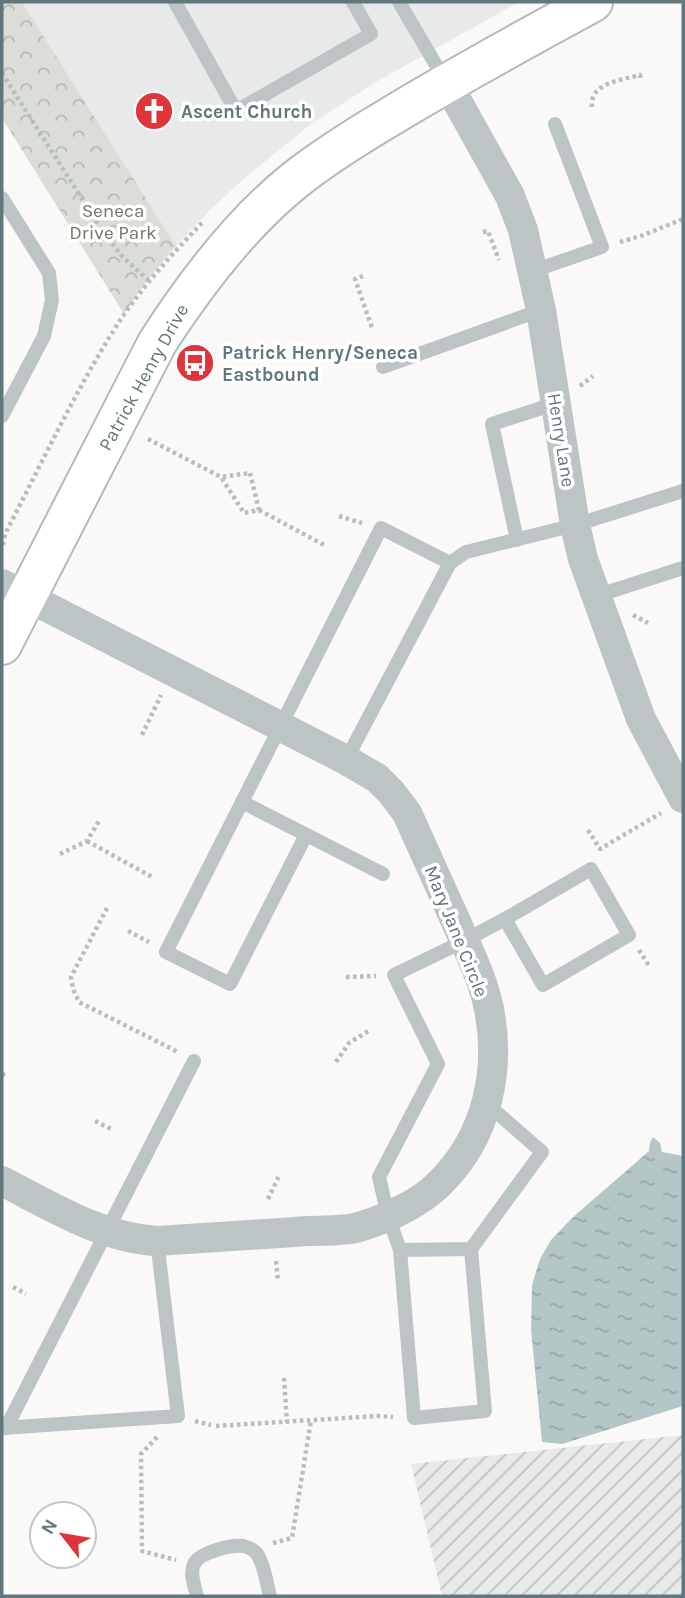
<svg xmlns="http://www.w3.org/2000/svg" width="685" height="1598" viewBox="0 0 685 1598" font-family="Karla,sans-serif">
	<defs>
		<pattern id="industrial-furrows" width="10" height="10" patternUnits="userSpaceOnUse" patternTransform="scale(1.75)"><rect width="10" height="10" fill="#e8e9e9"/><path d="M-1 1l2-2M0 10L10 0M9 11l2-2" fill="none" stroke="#bfc2c2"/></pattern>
		<pattern id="park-crowns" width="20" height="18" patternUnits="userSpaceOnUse" patternTransform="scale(1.75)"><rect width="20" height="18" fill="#dbded7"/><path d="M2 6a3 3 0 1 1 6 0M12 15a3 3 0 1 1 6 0" fill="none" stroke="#b5b9b3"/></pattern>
		<pattern id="water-ripples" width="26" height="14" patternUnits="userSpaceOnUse" patternTransform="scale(1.75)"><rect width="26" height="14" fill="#b5c6c6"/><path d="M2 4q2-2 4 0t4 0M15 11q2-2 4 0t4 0" fill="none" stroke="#97a6a6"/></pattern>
	</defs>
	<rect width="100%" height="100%" fill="#faf9f8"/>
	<!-- built -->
	<path fill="#e8e9e9" d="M22 2H519L376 82 311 124 246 177 212 208 176 246Z"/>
	<!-- industrial -->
	<path fill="url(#industrial-furrows)" d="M683 1435V1596H442L411 1464Z"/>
	<!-- park -->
	<path fill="url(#park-crowns)" d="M2 2H22L176 246 145 283 124 314 2 118Z"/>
	<!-- water -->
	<path fill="url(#water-ripples)" d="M653 1137 660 1143 662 1152 683 1156V1406L562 1444 542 1442 531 1329 532 1285 540 1259 551 1240 572 1218 649 1151 650 1143Z"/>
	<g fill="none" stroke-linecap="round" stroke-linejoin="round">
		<!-- secondary casing -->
		<g stroke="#b1babd" stroke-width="42">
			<path id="secondary" d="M2 645 157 343C195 284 240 224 295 180 324 157 356 137 388 118 455 77 524 40 593 2"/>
		</g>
		<!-- path -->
		<g stroke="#b8bdbf" stroke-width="4.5" stroke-dasharray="3.5 3.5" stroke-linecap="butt">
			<path d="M2 73 103 232 122 256 149 281"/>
			<path d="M592 107C589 83 622 80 640 75L641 79"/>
			<path d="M483 232 488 231 499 260"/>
			<path d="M620 242 641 236 683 219"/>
			<path d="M363 276 355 279 372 328"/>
			<path d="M580 386 593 376"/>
			<path d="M148 439 221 477"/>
			<path d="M250 473 259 510 244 513 221 477Z"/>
			<path d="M259 510 324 545"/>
			<path d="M339 516 362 523"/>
			<path d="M3 545 5 534C42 463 76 389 119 322 143 286 172 254 202 223"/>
			<path d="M633 615 648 623"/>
			<path d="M142 735 161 695"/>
			<path d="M588 830 600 849 661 813"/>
			<path d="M87 841 154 878"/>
			<path d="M60 854 87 841 99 821"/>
			<path d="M107 908 71 977 73 989 79 1002 178 1052"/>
			<path d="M128 931 149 942"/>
			<path d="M639 950 649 966"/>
			<path d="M346 977 376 976"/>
			<path d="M336 1062 349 1043 370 1030"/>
			<path d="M2 1074 8 1077"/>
			<path d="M95 1121 111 1129"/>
			<path d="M268 1199 280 1174"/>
			<path d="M276 1261 278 1281"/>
			<path d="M13 1287 26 1294"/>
			<path d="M284 1378 287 1422"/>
			<path d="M195 1421 211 1425"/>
			<path d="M216 1426 378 1416 393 1417"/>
			<path d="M157 1437 141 1454 142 1551 176 1560"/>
			<path d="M273 1543 292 1538 311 1420"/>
		</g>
		<!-- service -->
		<g stroke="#bcc4c6" stroke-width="14">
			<path d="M175 2 236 111 371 34 353 2"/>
			<path d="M399 2 446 82"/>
			<path d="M2 198 49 273 52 300 44 336 2 416"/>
			<path d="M533 271 602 247 555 124"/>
			<path d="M383 367 541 310"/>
			<path d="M517 540 492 424 557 403"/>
			<path d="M596 596 683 568"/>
			<path d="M346 760 450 563 466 552 575 525 683 491"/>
			<path d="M242 802 383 874"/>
			<path d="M306 835 230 984 166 952 381 528 450 563"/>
			<path d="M591 869 629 935 543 985 505 919Z"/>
			<path d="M471 1249 485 1411 414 1418 400 1250 388 1216 379 1177 438 1064 394 975 464 941 505 919"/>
			<path d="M400 1250 471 1249 542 1152 487 1104"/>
			<path d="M2 1428 178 1416 157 1241"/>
			<path d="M6 1428 194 1061"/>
			<path d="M197 1596C195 1587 189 1574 194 1564 199 1553 231 1544 243 1546 248 1547 254 1550 257 1554 264 1563 267 1585 270 1596"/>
		</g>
		<!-- minor -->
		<g stroke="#bcc4c6" stroke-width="30">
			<path d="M447 83 510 196 523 230 541 310 575 525 583 559 641 719 683 798"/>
			<path d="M2 584 346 760 377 778 391 792 407 813C424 850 440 887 457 924 469 952 483 979 489 1009 501 1071 487 1135 442 1181 423 1202 386 1219 359 1227 342 1232 314 1230 295 1232 249 1235 203 1238 157 1241 101 1238 51 1206 2 1181"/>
		</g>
		<!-- secondary -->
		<use href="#secondary" stroke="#fff" stroke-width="38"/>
	</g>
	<!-- icons -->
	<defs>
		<g id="church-disc" transform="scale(2.0125)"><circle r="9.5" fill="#de343a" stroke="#fff"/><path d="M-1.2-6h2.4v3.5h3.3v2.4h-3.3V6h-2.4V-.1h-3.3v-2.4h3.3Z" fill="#fff"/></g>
		<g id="bus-disc" transform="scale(2.0125)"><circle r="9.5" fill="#de343a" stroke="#fff"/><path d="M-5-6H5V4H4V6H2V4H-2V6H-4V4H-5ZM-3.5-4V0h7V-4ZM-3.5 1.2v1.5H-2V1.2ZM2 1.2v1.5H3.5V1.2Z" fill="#fff"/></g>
	</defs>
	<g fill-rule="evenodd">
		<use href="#church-disc" x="154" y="111"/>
		<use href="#bus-disc" x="195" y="363"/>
	</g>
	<g text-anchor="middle" stroke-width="7" stroke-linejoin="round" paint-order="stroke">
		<!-- poi labels -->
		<g font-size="19" font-weight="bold" fill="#61777c" stroke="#fff" text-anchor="start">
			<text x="181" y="118">Ascent Church</text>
			<text x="222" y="359">Patrick Henry/Seneca<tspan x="222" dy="22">Eastbound</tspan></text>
		</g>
		<!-- park labels -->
		<g font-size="19" fill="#6e7a65" stroke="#fff">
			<text x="113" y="217">Seneca<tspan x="113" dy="22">Drive Park</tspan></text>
		</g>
		<!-- street labels -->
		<g font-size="19" fill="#61777c" stroke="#fff">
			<text transform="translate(143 377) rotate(-61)" y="7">Patrick Henry Drive</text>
			<text transform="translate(562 440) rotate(81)" y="7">Henry Lane</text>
			<text transform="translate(457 931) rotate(68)" y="7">Mary Jane Circle</text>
		</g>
	</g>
	<!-- border -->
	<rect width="685" height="1598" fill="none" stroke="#61777c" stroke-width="7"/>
	<!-- north arrow -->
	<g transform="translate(63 1535) rotate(301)"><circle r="33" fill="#ffffff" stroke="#c0c9cb" stroke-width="2"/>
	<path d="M0-5L12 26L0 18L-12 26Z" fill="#de343a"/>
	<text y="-10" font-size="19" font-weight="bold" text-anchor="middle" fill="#61777c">N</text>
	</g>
</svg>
